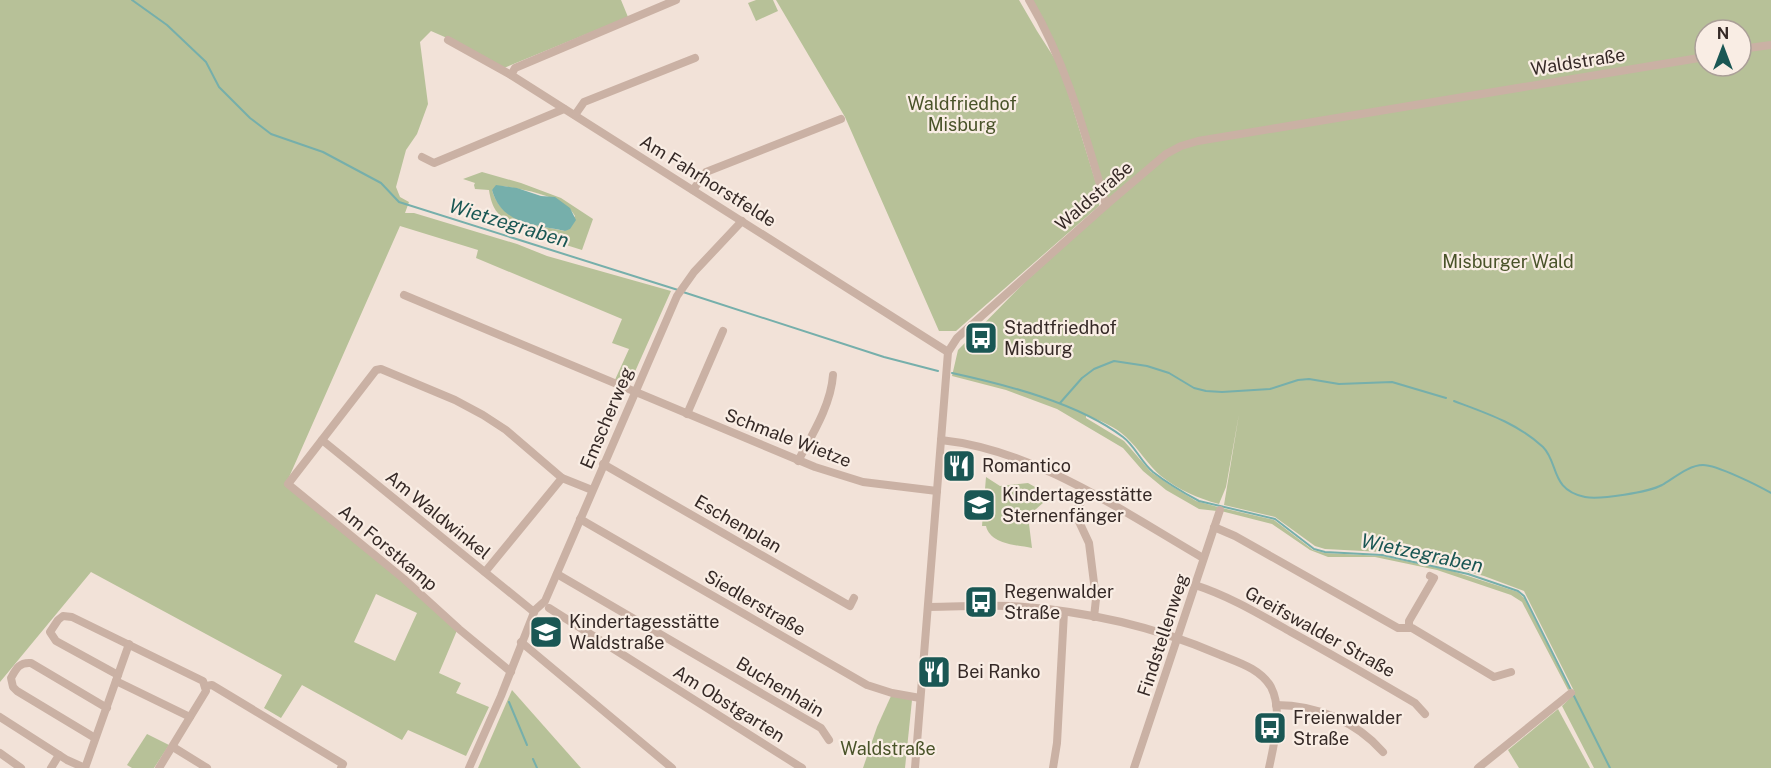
<svg xmlns="http://www.w3.org/2000/svg" width="1771" height="768" viewBox="0 0 1771 768" font-family="'Public Sans',sans-serif">
	<rect width="100%" height="100%" fill="#f2e2d8"/>
	<!-- green -->
	<g fill="#b7c198" fill-rule="evenodd">
		<path d="M0 0H621L628 17 504 68 463 45 431 31 420 42 428 104 417 134 406 150 396 187 400 197 409 202 405 213H414L517 244 547 256 671 291 629 385 614 382 629 349 612 343 622 319 476 258 478 250 400 226 286 484 458 628 439 673 461 683 456 693 489 707 466 756 408 730 402 740 302 685 281 718 264 708 282 675 91 572 0 682ZM376 594 417 613 395 661 354 642Z"/>
		<path d="M756 0H773L778 11 756 21 748 3Z"/>
		<path d="M776 0H1019L1037 31 1060 67 1100 196 1099 206 956 331H939L845 117Z"/>
		<path d="M1032 0H1771V768H1594L1562 706 1575 693 1524 591 1484 576 1453 568 1382 552 1325 549 1315 546 1275 517 1224 505 1239 414 1226 487 1219 504C1197 498 1179 490 1161 476 1148 465 1139 449 1126 437 1116 427 1099 420 1086 415V418L1124 441 1151 472 1170 485 1196 501 1218 507 1217 511 1199 509 1166 490 1143 471 1123 448 1057 409 1006 390 952 376 958 350 1024 283 1108 205C1088 135 1069 63 1032 0ZM1705 30H1741V66H1705Z"/>
		<path d="M482 172 521 183 561 198 593 219 582 250 531 234 527 226C503 220 493 216 489 190L475 189 474 185 475 183 463 179ZM502 186C523 189 565 196 575 216L565 231C536 225 501 223 492 190Z"/>
		<path d="M986 477 1000 486 1028 483 1051 496 1028 516 1032 548C1016 545 990 544 986 526H982Z"/>
		<path d="M1222 508 1274 520 1313 550 1325 553 1382 556 1452 571 1518 592 1524 598 1570 689 1568 690 1522 602 1511 595 1437 570 1375 557H1328L1310 550 1272 524 1221 511Z"/>
		<path d="M512 690 581 768H478Z"/>
		<path d="M891 696 912 700 905 768H863L877 727Z"/>
		<path d="M1558 709 1590 768H1519L1508 750Z"/>
		<path d="M147 734 169 745 154 768H132L127 765Z"/>
	</g>
	<!-- water -->
	<path fill="#76afab" d="M496 185 517 188 541 196 555 197 570 208 576 220 570 229 565 231C534 224 502 225 492 190Z"/>
	<g fill="none" stroke-linecap="round" stroke-linejoin="round">
		<!-- stream -->
		<g stroke="#76afab" stroke-width="2">
			<path d="M132 0 167 25 206 62 219 87 250 118 271 134 323 152 381 183 399 202 678 290"/>
			<path d="M683 292 884 357 938 371"/>
			<path d="M952 373C1007 385 1078 403 1123 437 1135 446 1141 462 1153 472 1167 483 1184 493 1199 501L1275 519 1314 549 1325 552 1382 555 1468 574 1518 591 1524 596 1610 768"/>
			<path d="M1454 401C1486 413 1517 423 1543 447 1559 463 1550 490 1585 497 1600 500 1649 492 1662 485 1674 478 1689 465 1703 465 1717 465 1759 486 1771 493"/>
			<path d="M1060 403 1082 378 1094 369 1114 361 1147 366 1169 373 1194 388 1206 391 1222 392 1270 389 1298 380 1309 379 1339 384 1392 382 1446 398"/>
			<path d="M509 702 527 745"/>
			<path d="M533 759 537 768"/>
		</g>
		<!-- street -->
		<g stroke="#cab1a4" stroke-width="8">
			<path d="M1029 0C1067 64 1085 134 1106 205"/>
			<path d="M448 40 511 75 948 352"/>
			<path d="M1741 49 1771 45"/>
			<path d="M511 75 515 68 676 0"/>
			<path d="M575 115 584 102 695 58"/>
			<path d="M422 157 434 163 564 109"/>
			<path d="M693 190 706 172 841 119"/>
			<path d="M404 295 815 467 863 482 937 491"/>
			<path d="M687 414 723 331"/>
			<path d="M322 440 534 612"/>
			<path d="M941 440C1036 450 1122 511 1203 558"/>
			<path d="M798 461C812 435 831 405 833 375"/>
			<path d="M603 464 850 606 854 598"/>
			<path d="M1087 491 1075 513 1089 543 1096 599 1094 617"/>
			<path d="M580 519 867 685 892 693 920 698"/>
			<path d="M1214 527 1235 536 1398 628H1412L1494 677 1511 672"/>
			<path d="M485 572 562 478"/>
			<path d="M557 574 821 728 829 740"/>
			<path d="M1195 585C1229 596 1259 614 1291 632 1333 655 1374 679 1415 703L1425 714"/>
			<path d="M928 607C955 607 983 605 1010 606 1080 610 1153 626 1218 654 1237 662 1260 668 1271 687 1283 710 1274 744 1269 768"/>
			<path d="M549 608 802 768"/>
			<path d="M1409 628V621L1434 578 1430 576"/>
			<path d="M521 642 672 768"/>
			<path d="M511 672 459 629 404 579 288 484 376 370 381 369 455 400 483 415 506 430 562 478 592 490"/>
			<path d="M118 675 56 641 50 632 58 620 63 616 72 617 203 681 206 691 159 768"/>
			<path d="M116 681 190 717"/>
			<path d="M206 686 212 685 343 764 341 768"/>
			<path d="M1276 705C1317 705 1357 722 1383 752"/>
			<path d="M0 717 67 760 85 768"/>
			<path d="M95 738 17 691 13 687 11 678C16 669 19 662 31 663L107 708"/>
			<path d="M173 747 207 768"/>
			<path d="M0 753 21 768"/>
			<path d="M51 768 59 755"/>
			<path d="M85 768 129 644"/>
			<path d="M469 768 501 696 535 610 545 601 677 296 694 272 742 221"/>
			<path d="M915 768 948 352 957 338 1106 205 1166 154 1181 146 1198 141 1705 57"/>
			<path d="M1053 768 1057 743 1064 612"/>
			<path d="M1134 768 1220 510"/>
			<path d="M1478 768 1571 693"/>
		</g>
	</g>
	<!-- icons -->
	<defs>
		<g id="bus-square" transform="scale(1.725)"><rect x="-9" y="-9" width="18" height="18" rx="4" fill="#1a5754" stroke="#f9ede4"/><path d="M-5-6H5V4H4V6H2V4H-2V6H-4V4H-5ZM-3.5-4V0h7V-4ZM-3.5 1.2v1.5H-2V1.2ZM2 1.2v1.5H3.5V1.2Z" fill="#fff"/></g>
		<g id="restaurant-square" transform="scale(1.725)"><rect x="-9" y="-9" width="18" height="18" rx="4" fill="#1a5754" stroke="#f9ede4"/><path d="M-5-6h1v4h1v-4h1v4h1v-4h1v5L-1.5 .5V6h-2V.5L-5-1ZM5-6V6H3V1.5H1.5Q1.5-4 5-6Z" fill="#fff"/></g>
		<g id="school-square" transform="scale(1.725)"><rect x="-9" y="-9" width="18" height="18" rx="4" fill="#1a5754" stroke="#f9ede4"/><path d="M0-5L7-2L0 1L-7-2ZM-4 1L0 2.5L4 1V4Q0 6-4 4Z" fill="#fff"/></g>
	</defs>
	<g fill-rule="evenodd">
		<use href="#bus-square" x="981" y="338"/>
		<use href="#restaurant-square" x="959" y="466"/>
		<use href="#school-square" x="979" y="505"/>
		<use href="#bus-square" x="981" y="602"/>
		<use href="#school-square" x="546" y="632"/>
		<use href="#restaurant-square" x="934" y="672"/>
		<use href="#bus-square" x="1270" y="728"/>
	</g>
	<g text-anchor="middle" stroke-width="4.5" stroke-linejoin="round" paint-order="stroke">
		<!-- street labels -->
		<g font-size="18" fill="#352926" stroke="#f9ede4">
			<text transform="translate(1578 62) rotate(-9)" y="6">Waldstraße</text>
			<text transform="translate(708 181) rotate(32)" y="6">Am Fahrhorstfelde</text>
			<text transform="translate(1094 196) rotate(-41)" y="6">Waldstraße</text>
			<text transform="translate(607 418) rotate(-67)" y="6">Emscherweg</text>
			<text transform="translate(788 438) rotate(21)" y="6">Schmale Wietze</text>
			<text transform="translate(438 515) rotate(39)" y="6">Am Waldwinkel</text>
			<text transform="translate(738 524) rotate(30)" y="6">Eschenplan</text>
			<text transform="translate(388 548) rotate(40)" y="6">Am Forstkamp</text>
			<text transform="translate(755 603) rotate(30)" y="6">Siedlerstraße</text>
			<text transform="translate(1320 632) rotate(29)" y="6">Greifswalder Straße</text>
			<text transform="translate(1163 635) rotate(-72)" y="6">Findstellenweg</text>
			<text transform="translate(780 687) rotate(31)" y="6">Buchenhain</text>
			<text transform="translate(729 704) rotate(32)" y="6">Am Obstgarten</text>
		</g>
		<!-- park labels -->
		<g font-size="18" fill="#495329" stroke="#f9ede4">
			<text x="962" y="110">Waldfriedhof<tspan x="962" dy="21">Misburg</tspan></text>
			<text x="1508" y="268">Misburger Wald</text>
			<text x="888" y="755">Waldstraße</text>
		</g>
		<!-- poi labels -->
		<g font-size="18" fill="#352926" stroke="#f9ede4" text-anchor="start">
			<text x="1004" y="334">Stadtfriedhof<tspan x="1004" dy="21">Misburg</tspan></text>
			<text x="982" y="472">Romantico</text>
			<text x="1002" y="501">Kindertagesstätte<tspan x="1002" dy="21">Sternenfänger</tspan></text>
			<text x="1004" y="598">Regenwalder<tspan x="1004" dy="21">Straße</tspan></text>
			<text x="569" y="628">Kindertagesstätte<tspan x="569" dy="21">Waldstraße</tspan></text>
			<text x="957" y="678">Bei Ranko</text>
			<text x="1293" y="724">Freienwalder<tspan x="1293" dy="21">Straße</tspan></text>
		</g>
		<!-- water labels -->
		<g font-size="20" font-style="italic" fill="#1a5754" stroke="#f9ede4">
			<text transform="translate(509 223) rotate(17)" y="7">Wietzegraben</text>
			<text transform="translate(1422 553) rotate(12)" y="7">Wietzegraben</text>
		</g>
	</g>
	<!-- north arrow -->
	<g transform="translate(1723 48)"><circle r="28" fill="#f9ede4" stroke="#ab9f98" stroke-width="1.5"/>
	<path d="M0-4.5L10 22L0 15L-10 22Z" fill="#1a5754"/>
	<text y="-9" font-size="16" font-weight="bold" text-anchor="middle" fill="#352926">N</text>
	</g>
</svg>
